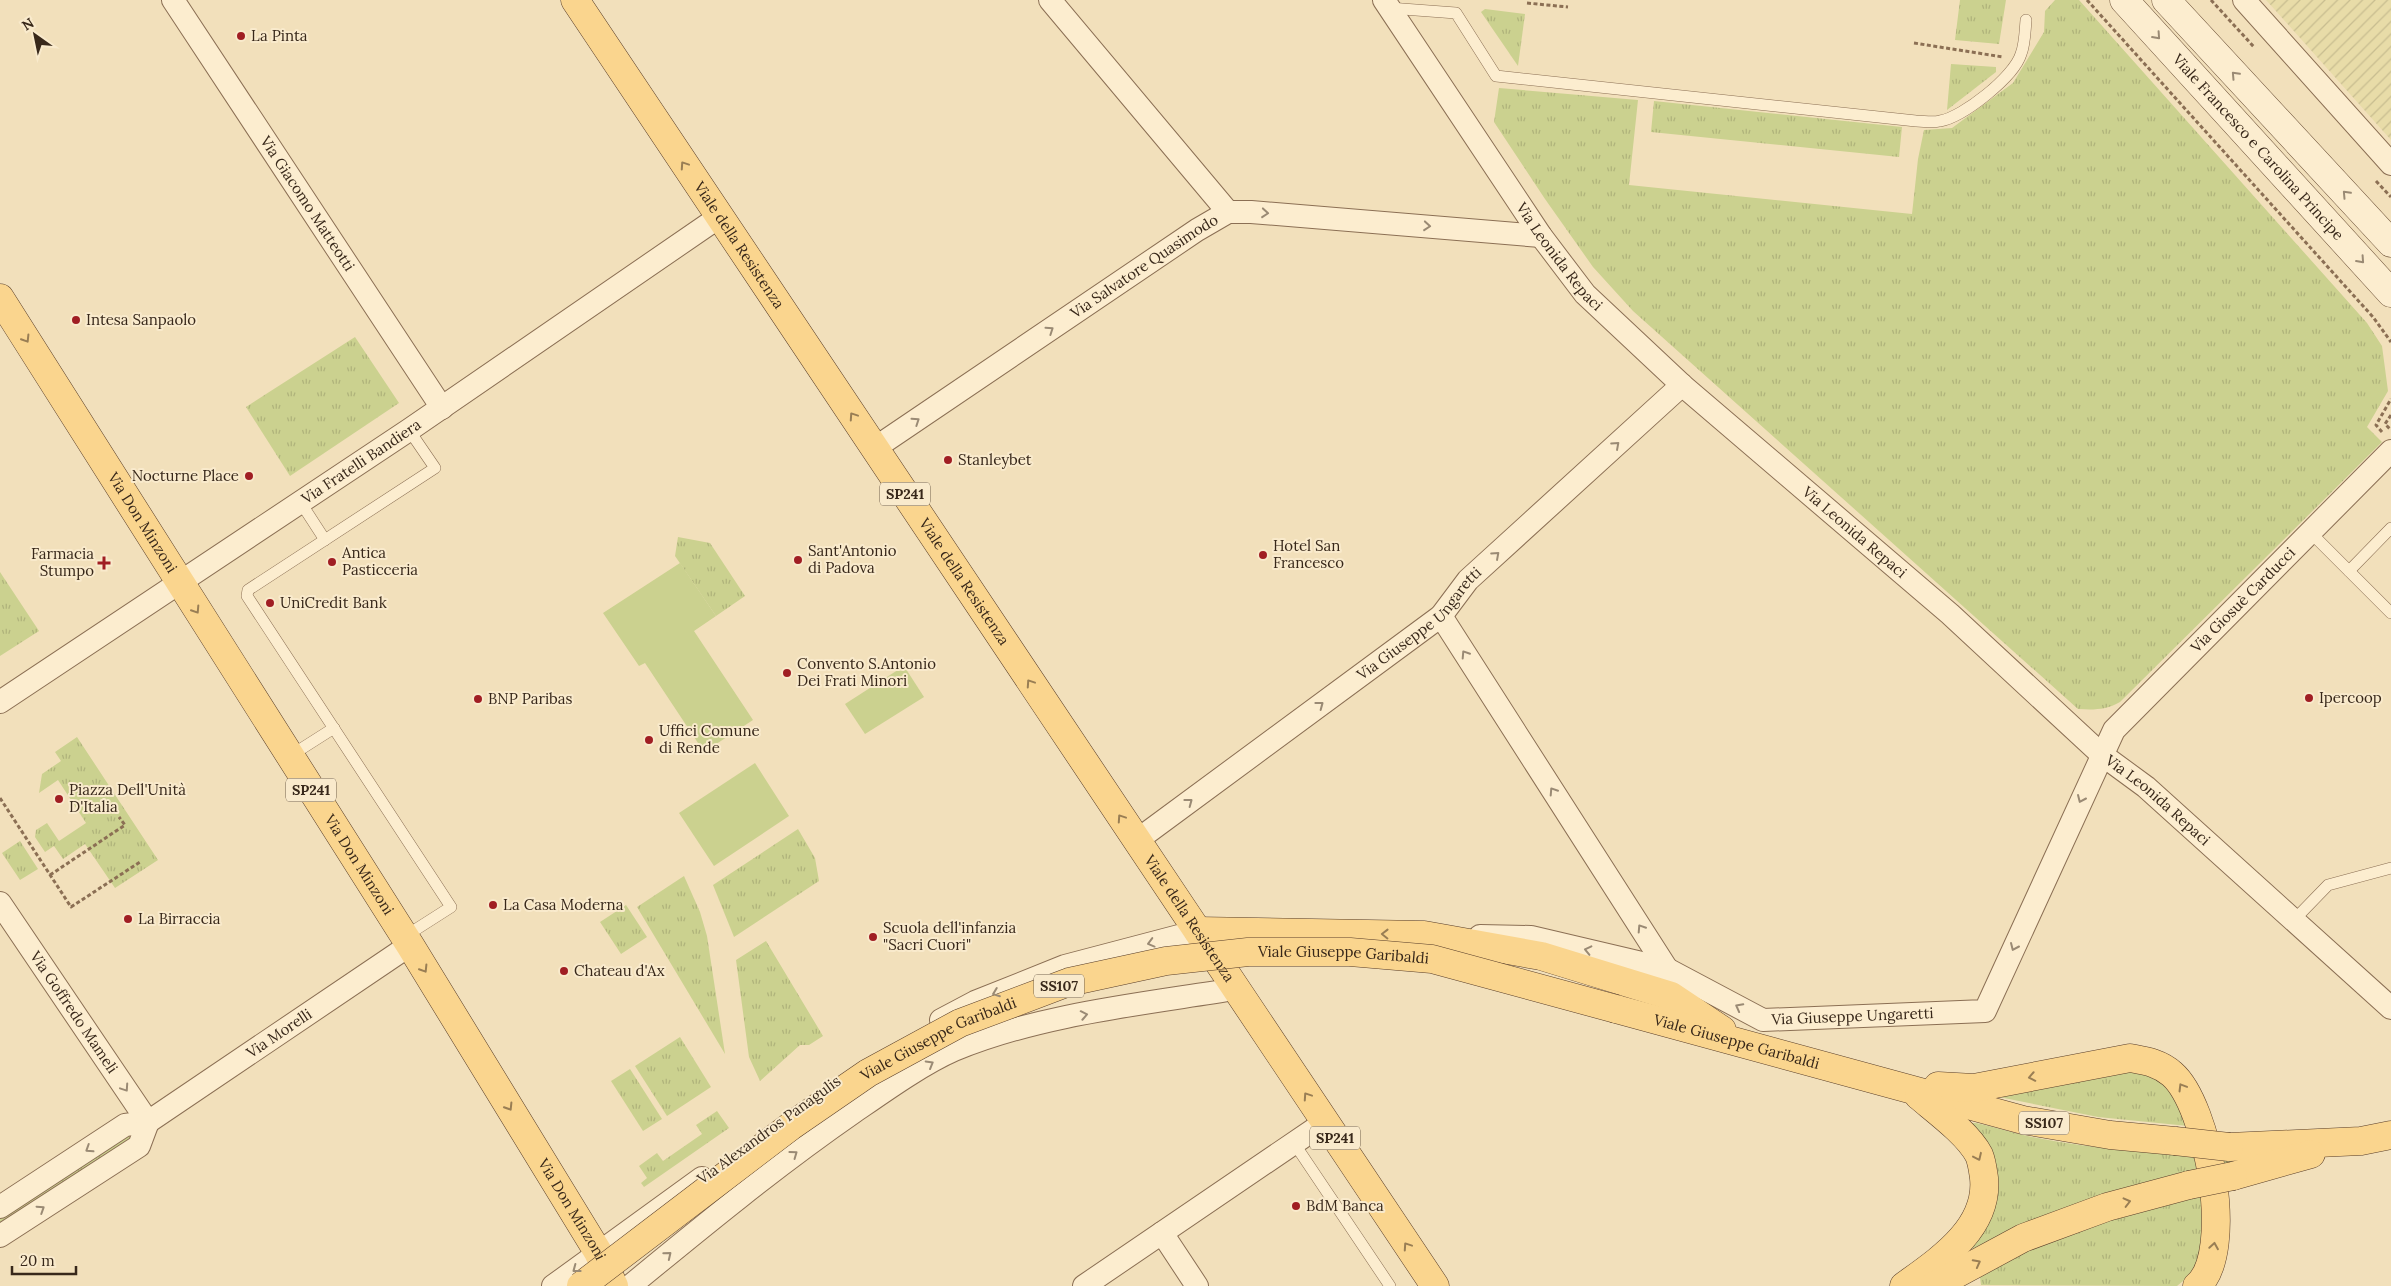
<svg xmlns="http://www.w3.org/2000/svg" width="2391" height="1286" viewBox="0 0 2391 1286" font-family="Lora,serif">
	<defs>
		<pattern id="farmland-furrows" width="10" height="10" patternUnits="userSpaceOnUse" patternTransform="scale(1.25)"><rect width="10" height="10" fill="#e8dca8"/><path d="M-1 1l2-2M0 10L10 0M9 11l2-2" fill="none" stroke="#c8bd90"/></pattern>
		<pattern id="grass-tufts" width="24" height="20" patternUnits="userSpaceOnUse" patternTransform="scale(1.25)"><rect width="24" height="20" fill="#cbd18f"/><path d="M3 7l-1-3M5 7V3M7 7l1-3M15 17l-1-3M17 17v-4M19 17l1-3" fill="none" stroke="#afb37b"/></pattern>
	</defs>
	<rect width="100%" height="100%" fill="#f2e0bb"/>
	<!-- farmland -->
	<path fill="url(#farmland-furrows)" d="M2266 0H2391V140L2325 66Z"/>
	<!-- grass -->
	<g fill="url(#grass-tufts)">
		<path d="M1960 0H2006L1999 44 1955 40Z"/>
		<path d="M2055 0H2079L2367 323 2382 346 2388 391 2367 427 2382 442 2120 702C2106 710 2094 710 2078 709L1633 311 1593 267 1545 199 1494 122 1499 88 1638 100 1629 185 1912 214 1918 159 1924 130 1952 128 2013 83 2044 32 2045 11Z"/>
		<path d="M1485 9 1525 14 1518 66 1481 12Z"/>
		<path d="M1951 64 1996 67V72L1947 110Z"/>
		<path d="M1654 101 1902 127 1899 157 1651 132Z"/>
		<path d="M355 337 399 403 290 476 246 407Z"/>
		<path d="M678 537 710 543 745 596 716 616 675 556Z"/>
		<path d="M0 572 39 631 0 656Z"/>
		<path d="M77 737 158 860 115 888 85 844 63 859 54 846 45 852 35 837 36 830 47 823 59 841 86 823 58 780 39 793 42 774 61 761 55 752Z"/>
		<path d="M798 829 815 858 819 881 734 937 713 885Z"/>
		<path d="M20 841 38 869 20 880 2 853Z"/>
		<path d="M684 876 700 912 707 936 725 1054 637 907Z"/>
		<path d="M626 905 647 937 621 954 600 922Z"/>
		<path d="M766 941 823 1036 809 1045H800L760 1081 749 1057 736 960Z"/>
		<path d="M680 1037 711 1087 667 1116 635 1066Z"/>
		<path d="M2142 1066 2169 1084 2188 1126 2098 1117 1989 1095Z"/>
		<path d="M630 1069 662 1119 643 1131 611 1081Z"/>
		<path d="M717 1111 729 1128 644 1187 641 1183 647 1178 639 1166 657 1153 663 1161 702 1134 696 1125Z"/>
		<path d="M1971 1123H1976C1995 1127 2013 1133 2032 1137 2098 1150 2165 1154 2232 1159V1164L2082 1202 2045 1215 1967 1251 1976 1233Z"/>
		<path d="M129 1131 134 1138 0 1225V1215Z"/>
		<path d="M2202 1193 2207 1245 2194 1272 2177 1286 1981 1285 1979 1269 2056 1236Z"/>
	</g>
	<!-- pitch -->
	<g fill="#cbd18f">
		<path d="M680 563 716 616 694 631 753 720 704 752 645 663 639 666 603 613Z"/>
		<path d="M904 666 924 697 865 734 845 704Z"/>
		<path d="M755 763 789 816 714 866 679 813Z"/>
	</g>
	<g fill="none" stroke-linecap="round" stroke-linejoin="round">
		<!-- lane casing -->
		<g stroke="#8b6f54" stroke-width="12">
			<g id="lane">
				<path d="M1389 8 1456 13 1496 76 1916 121C1924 121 1932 123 1940 121 1963 117 2014 77 2021 54 2025 44 2025 31 2026 20"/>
				<path d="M301 503 325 540"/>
				<path d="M2310 532 2391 613"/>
				<path d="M2349 571 2391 528"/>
				<path d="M290 756 334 728"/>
				<path d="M2295 919 2328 885 2391 868"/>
				<path d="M404 937 451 907 247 596 248 590 435 468 409 430"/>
				<path d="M1294 1143 1390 1286"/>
			</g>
		</g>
		<!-- street casing -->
		<g stroke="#8b6f54" stroke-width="24">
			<g id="street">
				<path id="s1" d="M173 0 442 408"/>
				<path d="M1050 0 1228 212"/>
				<path id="s2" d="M1384 0 1541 236 1585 294 1682 385 1950 614 2101 754 2146 787 2391 1008"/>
				<path d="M2244 0 2391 164"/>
				<path id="s3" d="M875 448 1197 230 1228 212H1251L1541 236"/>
				<path d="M1441 616 1667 969"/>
				<path id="s4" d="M0 702 409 430 719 217"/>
				<path id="s5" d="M1136 841 1441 616 1468 580 1682 385"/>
				<path id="s6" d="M0 903 148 1122"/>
				<path id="s7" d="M1480 936 1531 937 1667 969 1763 1020 1985 1011 2114 730 2391 451"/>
				<path d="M941 1020 975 1002 1065 966 1198 931"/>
				<path id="s8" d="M0 1207 125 1125 148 1122 410 945"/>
				<path d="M1162 1233 1197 1286"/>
				<path d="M0 1236 139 1146 148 1122"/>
				<path d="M553 1286 702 1178"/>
				<path d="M630 1286C703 1226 776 1166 854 1112 883 1092 922 1064 954 1050 1041 1014 1143 1004 1235 989"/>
				<path d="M1084 1286 1325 1122"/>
			</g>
		</g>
		<!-- secondary casing -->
		<g stroke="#6c5037" stroke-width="29">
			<g id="secondary">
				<path id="s9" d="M2124 0 2391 293"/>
				<path d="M2166 0 2391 243"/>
			</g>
		</g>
		<!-- primary casing -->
		<g stroke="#583d29" stroke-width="29">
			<g id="primary">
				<path id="s10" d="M575 0 1435 1286"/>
				<path id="s11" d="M0 298 410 945 598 1252 614 1286"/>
				<path d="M1198 931 1424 935 1541 956 1671 996 1722 1030"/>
				<path id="s12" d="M1616 1009 2023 1120 2110 1135 2175 1141"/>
				<path d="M1938 1086 1974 1088 2130 1058C2146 1061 2160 1063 2172 1074 2208 1105 2236 1253 2197 1286"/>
				<path d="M2229 1147 2361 1141 2391 1135"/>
				<path d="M2233 1176 2311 1154"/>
				<path d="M1904 1286C1940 1260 1989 1228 1984 1178 1983 1171 1982 1162 1979 1155 1968 1134 1938 1112 1919 1096"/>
				<path d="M1934 1286 2023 1238 2107 1207 2189 1185"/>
			</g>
		</g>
		<!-- path -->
		<g stroke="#8b6f54" stroke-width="3" stroke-dasharray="4 2.5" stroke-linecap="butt">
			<path d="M2087 0 2373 317 2391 342"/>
			<path d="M2211 0 2254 47"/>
			<path d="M1527 3 1568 7"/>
			<path d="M1914 43 2003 57"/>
			<path d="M2376 181 2391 197"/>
			<path d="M2391 415 2385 424 2391 430"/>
			<path d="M2382 432 2376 425 2391 399"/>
			<path d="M0 798 71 907 140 862"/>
			<path d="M50 875 125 825 119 817"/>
		</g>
		<!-- lane -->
		<use href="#lane" stroke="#fcedcf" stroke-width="11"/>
		<!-- street -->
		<use href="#street" stroke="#fcedcf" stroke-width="22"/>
		<!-- secondary -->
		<use href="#secondary" stroke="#fcedcf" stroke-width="28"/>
		<!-- primary -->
		<use href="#primary" stroke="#fad58e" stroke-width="28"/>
		<!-- primary-bridge casing -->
		<g stroke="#583d29" stroke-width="29" stroke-linecap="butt">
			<g id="primary-bridge">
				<path d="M2175 1141 2229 1147"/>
				<path d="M2189 1185 2233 1176"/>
				<path id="s13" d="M581 1286 791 1126 868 1073 960 1023 1069 982 1166 961 1248 952H1350L1432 959 1616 1009"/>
			</g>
		</g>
		<!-- primary-bridge -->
		<use href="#primary-bridge" stroke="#fad58e" stroke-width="28"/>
	</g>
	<!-- one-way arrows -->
	<defs><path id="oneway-chevron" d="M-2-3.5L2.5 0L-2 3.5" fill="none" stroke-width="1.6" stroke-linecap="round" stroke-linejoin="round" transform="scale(1.25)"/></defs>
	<g stroke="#9a8a74">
		<use href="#oneway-chevron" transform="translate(2157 36) rotate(48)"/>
		<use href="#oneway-chevron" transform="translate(2235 75) rotate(-133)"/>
		<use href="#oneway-chevron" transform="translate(2346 194) rotate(-133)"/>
		<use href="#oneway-chevron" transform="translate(1265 213) rotate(5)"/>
		<use href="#oneway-chevron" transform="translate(1427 226) rotate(5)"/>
		<use href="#oneway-chevron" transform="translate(2361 260) rotate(48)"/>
		<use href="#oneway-chevron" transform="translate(1050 330) rotate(-34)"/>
		<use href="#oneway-chevron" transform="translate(916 421) rotate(-34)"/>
		<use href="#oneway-chevron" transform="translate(1616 445) rotate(-42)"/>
		<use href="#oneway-chevron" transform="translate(1496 555) rotate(-42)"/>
		<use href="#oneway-chevron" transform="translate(1465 654) rotate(-123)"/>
		<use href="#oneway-chevron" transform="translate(1320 705) rotate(-37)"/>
		<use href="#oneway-chevron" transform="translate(1553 791) rotate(-123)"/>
		<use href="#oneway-chevron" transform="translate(2081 799) rotate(114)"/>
		<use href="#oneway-chevron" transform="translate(1189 802) rotate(-37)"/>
		<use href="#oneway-chevron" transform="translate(1641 928) rotate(-123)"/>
		<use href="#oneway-chevron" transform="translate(1151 943) rotate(165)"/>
		<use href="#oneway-chevron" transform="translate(2014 947) rotate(114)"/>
		<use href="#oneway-chevron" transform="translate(1588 950) rotate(-167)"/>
		<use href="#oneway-chevron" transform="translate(996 993) rotate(159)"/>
		<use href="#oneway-chevron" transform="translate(1739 1007) rotate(-152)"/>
		<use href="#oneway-chevron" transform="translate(1084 1015) rotate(-11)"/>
		<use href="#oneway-chevron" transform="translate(930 1064) rotate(-30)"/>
		<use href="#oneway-chevron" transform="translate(125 1088) rotate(56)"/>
		<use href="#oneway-chevron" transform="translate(89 1149) rotate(147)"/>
		<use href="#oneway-chevron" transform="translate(794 1154) rotate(-36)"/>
		<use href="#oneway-chevron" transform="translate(41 1209) rotate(-33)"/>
		<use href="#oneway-chevron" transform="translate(668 1255) rotate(-39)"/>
		<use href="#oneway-chevron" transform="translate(576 1269) rotate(143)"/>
	</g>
	<g stroke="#997e54">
		<use href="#oneway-chevron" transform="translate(684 165) rotate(-124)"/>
		<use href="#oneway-chevron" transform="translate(26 339) rotate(58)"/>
		<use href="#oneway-chevron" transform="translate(853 416) rotate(-124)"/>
		<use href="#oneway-chevron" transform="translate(196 610) rotate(57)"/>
		<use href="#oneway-chevron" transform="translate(1030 683) rotate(-124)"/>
		<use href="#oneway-chevron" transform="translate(1121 818) rotate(-124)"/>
		<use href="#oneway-chevron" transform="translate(1385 934) rotate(-179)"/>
		<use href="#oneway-chevron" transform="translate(424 969) rotate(58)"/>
		<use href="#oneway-chevron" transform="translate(2032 1077) rotate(169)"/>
		<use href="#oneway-chevron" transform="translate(2182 1087) rotate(-121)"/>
		<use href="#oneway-chevron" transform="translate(1307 1096) rotate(-124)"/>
		<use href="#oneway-chevron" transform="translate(509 1107) rotate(58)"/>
		<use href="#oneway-chevron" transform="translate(1978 1157) rotate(65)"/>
		<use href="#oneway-chevron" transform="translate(2127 1202) rotate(-14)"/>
		<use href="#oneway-chevron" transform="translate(1407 1246) rotate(-124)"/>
		<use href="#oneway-chevron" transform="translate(2214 1246) rotate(-81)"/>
		<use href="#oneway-chevron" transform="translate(1977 1263) rotate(-28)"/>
	</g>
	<!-- markers -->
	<g fill="#a01e23" stroke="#f9eacc" stroke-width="2">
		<circle cx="241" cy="36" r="5"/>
		<circle cx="76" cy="320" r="5"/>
		<circle cx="948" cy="460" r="5"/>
		<circle cx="249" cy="476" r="5"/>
		<circle cx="1263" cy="555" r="5"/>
		<circle cx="798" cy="560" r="5"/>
		<circle cx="332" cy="562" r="5"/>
		<path d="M101.5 555.5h5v5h5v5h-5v5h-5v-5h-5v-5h5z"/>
		<circle cx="270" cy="603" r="5"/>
		<circle cx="787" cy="673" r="5"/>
		<circle cx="2309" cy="698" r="5"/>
		<circle cx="478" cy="699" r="5"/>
		<circle cx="649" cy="740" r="5"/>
		<circle cx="59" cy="799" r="5"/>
		<circle cx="493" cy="905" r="5"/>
		<circle cx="128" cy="919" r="5"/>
		<circle cx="873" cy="937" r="5"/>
		<circle cx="564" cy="971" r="5"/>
		<circle cx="1296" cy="1206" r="5"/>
	</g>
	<g text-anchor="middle" stroke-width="4" stroke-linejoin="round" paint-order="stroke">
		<!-- shield labels -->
		<g fill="#f9eacc" stroke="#72624f" stroke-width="1">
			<rect x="880" y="482.5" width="50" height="23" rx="4"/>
			<rect x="286" y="778.5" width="50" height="23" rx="4"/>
			<rect x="1034" y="974.5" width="50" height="23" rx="4"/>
			<rect x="2019" y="1111.5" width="50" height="23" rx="4"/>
			<rect x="1310" y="1126.5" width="50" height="23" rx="4"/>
		</g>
		<g font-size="14" font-weight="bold" fill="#38281a">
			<text x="905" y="499">SP241</text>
			<text x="311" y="795">SP241</text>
			<text x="1059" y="991">SS107</text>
			<text x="2044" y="1128">SS107</text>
			<text x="1335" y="1143">SP241</text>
		</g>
		<!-- poi labels -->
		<g font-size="15" fill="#38281a" stroke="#f9eacc" text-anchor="start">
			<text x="251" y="41">La Pinta</text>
			<text x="86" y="325">Intesa Sanpaolo</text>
			<text x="958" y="465">Stanleybet</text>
			<text x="239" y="481" text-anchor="end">Nocturne Place</text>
			<text x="1273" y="551">Hotel San<tspan x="1273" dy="17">Francesco</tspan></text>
			<text x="808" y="556">Sant'Antonio<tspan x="808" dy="17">di Padova</tspan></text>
			<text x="342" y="558">Antica<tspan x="342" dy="17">Pasticceria</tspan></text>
			<text x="94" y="559" text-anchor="end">Farmacia<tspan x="94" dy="17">Stumpo</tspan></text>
			<text x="280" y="608">UniCredit Bank</text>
			<text x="797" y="669">Convento S.Antonio<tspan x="797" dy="17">Dei Frati Minori</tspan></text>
			<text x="2319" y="703">Ipercoop</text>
			<text x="488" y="704">BNP Paribas</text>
			<text x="659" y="736">Uffici Comune<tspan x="659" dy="17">di Rende</tspan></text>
			<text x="69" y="795">Piazza Dell'Unità<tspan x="69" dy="17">D'Italia</tspan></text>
			<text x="503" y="910">La Casa Moderna</text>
			<text x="138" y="924">La Birraccia</text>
			<text x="883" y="933">Scuola dell'infanzia<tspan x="883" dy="17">"Sacri Cuori"</tspan></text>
			<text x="574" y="976">Chateau d'Ax</text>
			<text x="1306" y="1211">BdM Banca</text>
		</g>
		<!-- street labels -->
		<g font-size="15" fill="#38281a" stroke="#f9eacc">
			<text dy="5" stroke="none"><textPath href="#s9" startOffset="199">Viale Francesco e Carolina Principe</textPath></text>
			<text dy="5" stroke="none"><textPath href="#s1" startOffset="244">Via Giacomo Matteotti</textPath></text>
			<text dy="5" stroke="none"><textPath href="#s10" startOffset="295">Viale della Resistenza</textPath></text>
			<text dy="5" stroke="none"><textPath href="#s2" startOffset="311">Via Leonida Repaci</textPath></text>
			<text dy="5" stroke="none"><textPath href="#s3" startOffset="325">Via Salvatore Quasimodo</textPath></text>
			<text dy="5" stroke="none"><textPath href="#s4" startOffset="434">Via Fratelli Bandiera</textPath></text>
			<text dy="5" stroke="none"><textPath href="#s11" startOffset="266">Via Don Minzoni</textPath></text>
			<text dy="5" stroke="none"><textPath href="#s2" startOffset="716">Via Leonida Repaci</textPath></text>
			<text dy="5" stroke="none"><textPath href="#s10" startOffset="700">Viale della Resistenza</textPath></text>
			<text dy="5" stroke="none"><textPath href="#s7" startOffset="1014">Via Giosuè Carducci</textPath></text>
			<text dy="5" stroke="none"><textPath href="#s5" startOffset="358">Via Giuseppe Ungaretti</textPath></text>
			<text dy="5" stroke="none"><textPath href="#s2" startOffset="1121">Via Leonida Repaci</textPath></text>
			<text dy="5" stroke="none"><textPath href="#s11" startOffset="671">Via Don Minzoni</textPath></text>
			<text dy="5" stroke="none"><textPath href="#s10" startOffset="1105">Viale della Resistenza</textPath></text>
			<text dy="5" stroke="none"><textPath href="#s13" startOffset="856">Viale Giuseppe Garibaldi</textPath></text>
			<text dy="5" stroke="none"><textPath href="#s6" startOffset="132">Via Goffredo Mameli</textPath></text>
			<text dy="5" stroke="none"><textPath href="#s7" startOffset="389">Via Giuseppe Ungaretti</textPath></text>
			<text dy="5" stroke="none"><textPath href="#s8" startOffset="331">Via Morelli</textPath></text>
			<text dy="5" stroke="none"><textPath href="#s13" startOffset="436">Viale Giuseppe Garibaldi</textPath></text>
			<text dy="5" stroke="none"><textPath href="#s12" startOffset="125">Viale Giuseppe Garibaldi</textPath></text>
			<text transform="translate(769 1130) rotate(-36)" y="5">Via Alexandros Panagulis</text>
			<text dy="5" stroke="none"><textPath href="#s11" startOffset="1076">Via Don Minzoni</textPath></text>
		</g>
	</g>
	<!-- north arrow -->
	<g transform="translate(35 35) rotate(327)" stroke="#f9eacc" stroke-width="4" paint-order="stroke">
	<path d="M0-4L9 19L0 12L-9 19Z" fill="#38281a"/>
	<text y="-8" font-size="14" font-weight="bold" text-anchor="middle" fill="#38281a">N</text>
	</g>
	<!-- scale -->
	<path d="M12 1266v8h64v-8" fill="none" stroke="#38281a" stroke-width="2.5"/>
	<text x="20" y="1266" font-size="15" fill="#38281a" stroke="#f9eacc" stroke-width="4" paint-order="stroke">20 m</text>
</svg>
